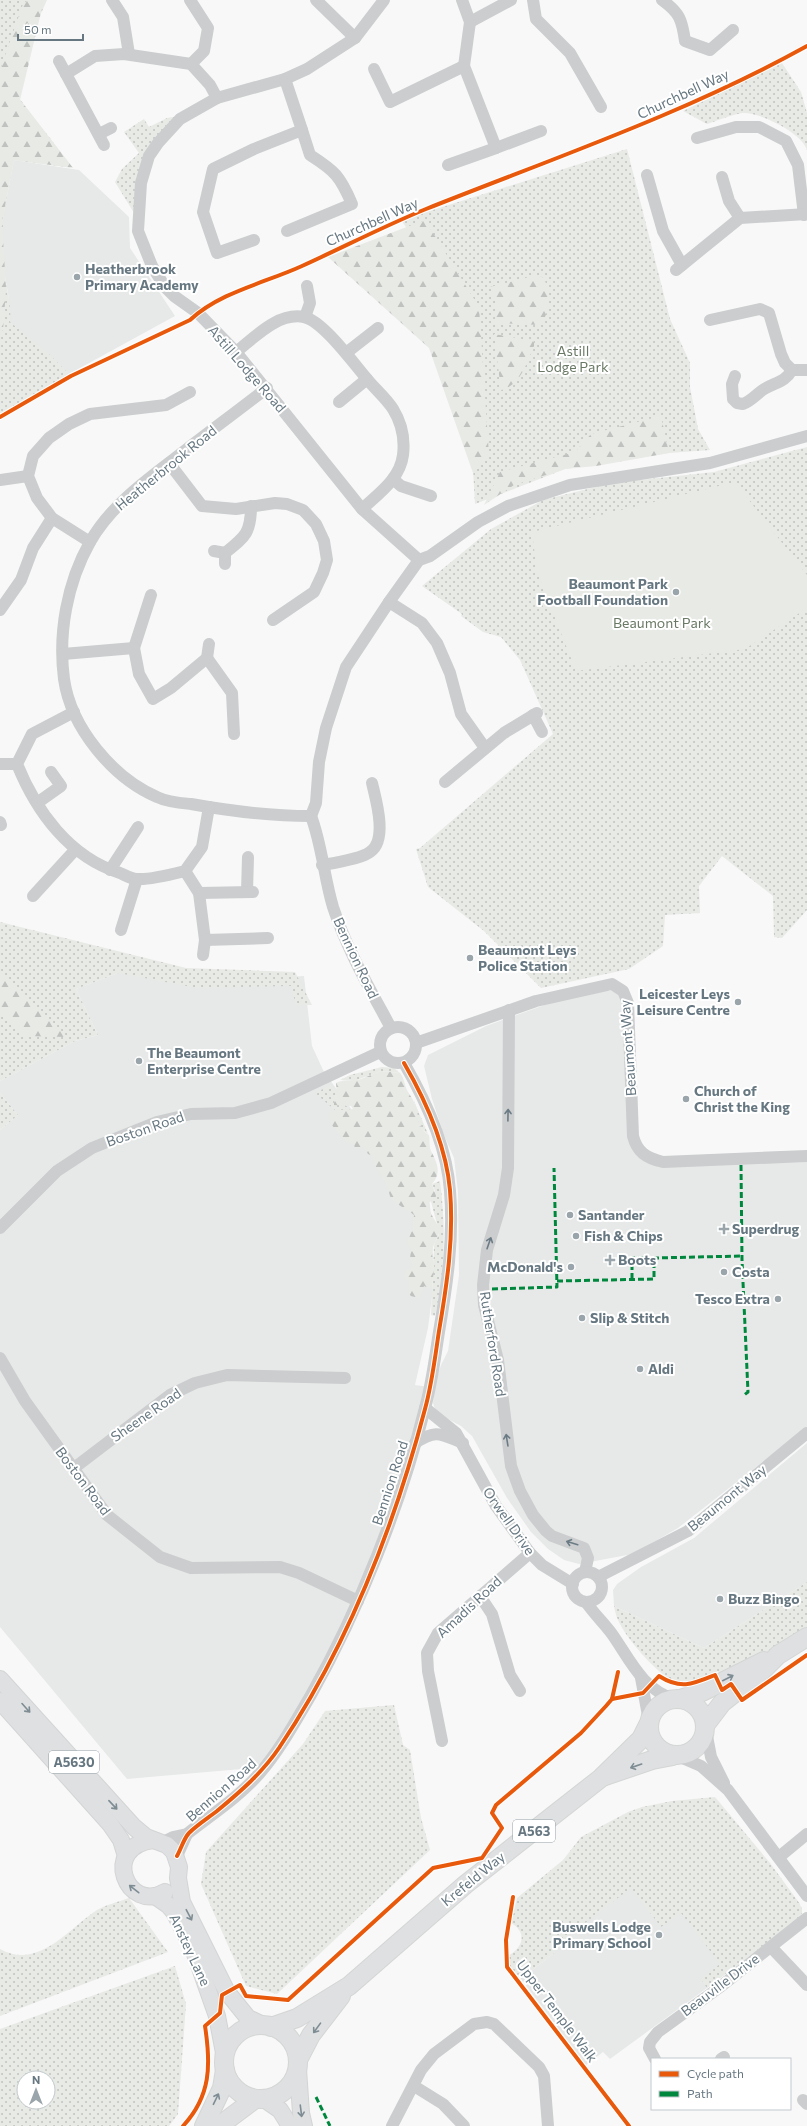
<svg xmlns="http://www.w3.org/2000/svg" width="807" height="2126" viewBox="0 0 807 2126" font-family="Commissioner,sans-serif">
	<defs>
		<pattern id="green-dots" width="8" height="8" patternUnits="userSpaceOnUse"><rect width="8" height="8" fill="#e8eae6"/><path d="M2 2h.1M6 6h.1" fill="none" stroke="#c0c2c0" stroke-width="1.8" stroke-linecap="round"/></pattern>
		<pattern id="forest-firs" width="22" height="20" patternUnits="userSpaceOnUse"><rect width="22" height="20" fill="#e8eae6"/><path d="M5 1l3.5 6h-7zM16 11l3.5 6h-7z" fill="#c0c2c0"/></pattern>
	</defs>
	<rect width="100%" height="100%" fill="#f8f8f8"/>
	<!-- built -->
	<g fill="#e7e9e8">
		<path d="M14 160 79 170 129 217 130 248 175 316 69 374 10 322 8 293 2 261 1 227Z"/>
		<path d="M118 973 283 977 304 976 312 1046 324 1072 372 1137 429 1196 433 1236 432 1297 428 1328 415 1385 429 1387 358 1601 264 1767 127 1779 0 1627V1130L18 1115 0 1093V1081L75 1041 98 1035 76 989Z"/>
		<path d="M605 991H612L618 994 622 1001 634 1152 642 1160 653 1165 807 1162V1427L678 1528 633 1554 579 1564 564 1560 548 1549 531 1532 507 1498 472 1436 461 1426 444 1417 435 1409 433 1403 435 1383 441 1365 448 1351 459 1275 458 1192 454 1158 444 1135 432 1099 424 1066 428 1055 486 1026 550 1003Z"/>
		<path d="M807 1443V1582L704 1648 614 1606 613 1590 617 1584 641 1567 694 1538Z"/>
		<path d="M590 1847 802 1907V1913L799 1918 707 1988 610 2059 603 2052 586 2065 521 1979 554 1953Z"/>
	</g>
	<!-- green -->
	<g fill="url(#green-dots)" fill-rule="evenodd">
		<path d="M0 0H47L30 38 19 98 73 168 14 160C7 194 0 227 2 261 4 281 12 301 10 322L50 355 69 374 0 415Z"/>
		<path d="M782 63 801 92 807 113V150C802 133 762 114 746 113 738 112 716 121 707 124L683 111Z"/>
		<path d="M185 115 149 156 139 221 115 182 122 169 139 153 124 132 144 119 149 127 167 118Z"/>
		<path d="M627 149 670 319 690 363V387L698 429 710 450 669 453 565 469 475 504 464 309 401 220Z"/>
		<path d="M807 447V910L782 938 774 937 773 896 722 856 699 886 700 913 665 915 663 946 629 969 541 988 484 931 428 887 416 849 420 848 553 734 520 660 501 637 483 632 461 616 462 614 422 586 491 529 543 500 612 483 714 472Z"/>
		<path d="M0 922 186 968 295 972 312 1005H296L291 986 197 988 118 973 76 989 98 1035 75 1041 0 1081Z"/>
		<path d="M382 1067 394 1068 400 1073 381 1071 354 1081 340 1080 350 1075Z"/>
		<path d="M331 1085 337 1093V1096L350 1110H335L315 1093Z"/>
		<path d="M0 1093 18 1115 0 1130Z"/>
		<path d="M414 1101 428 1134C416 1127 417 1113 414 1101Z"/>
		<path d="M440 1181C446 1225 445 1272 435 1316L431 1315 434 1246C435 1240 437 1239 439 1234 440 1232 432 1207 431 1201H434L435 1191 432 1184Z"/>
		<path d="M807 1582V1630L721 1676 718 1671C706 1677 692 1685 677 1682 660 1678 628 1640 620 1624 617 1619 615 1612 614 1606L704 1648Z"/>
		<path d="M394 1705 403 1745 410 1750 421 1818 430 1850 277 1994 246 1986 201 1884 206 1852 303 1744 325 1711Z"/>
		<path d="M715 1797 770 1863 800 1904 802 1913 799 1918 707 1988 701 1979 720 1964 681 1913 661 1927 631 1888 560 1942 554 1953 521 1979 510 1966 508 1956C524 1947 527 1932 511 1923L517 1898 563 1860 581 1837 628 1812 642 1807 672 1801Z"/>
		<path d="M129 1898 168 1952 0 2016V1949C37 1970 67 1931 94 1912 104 1905 118 1902 129 1898Z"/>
		<path d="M175 1966 186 2004 178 2114 169 2126H0V2029ZM24 2078H48V2102H24Z"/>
	</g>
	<!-- forest -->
	<g fill="url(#forest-firs)">
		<path d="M28 0H44L20 100 73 168 14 160 2 221 6 289 3 330 0 334V70L23 4Z"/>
		<path d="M425 220 479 307 489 455 473 473 429 348 328 257Z"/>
		<path d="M537 275 544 278C550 293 551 312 540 325L496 323V303L490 287Z"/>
		<path d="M494 334 534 341V346C526 364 521 385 501 390Z"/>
		<path d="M661 416 669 453 596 466 565 469 514 485 484 505 500 472 575 452 591 434Z"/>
		<path d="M0 973 6 976 67 1037 26 1036 0 1011Z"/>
		<path d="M381 1071 400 1073C404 1078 404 1082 406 1088 408 1093 412 1097 414 1102 420 1114 415 1127 429 1135 430 1140 429 1147 431 1151 437 1163 442 1172 432 1184L436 1196 434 1201 428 1202C428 1213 437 1221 440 1231 437 1239 433 1244 432 1252 432 1258 435 1263 434 1268 434 1270 432 1288 431 1289L424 1286 419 1298 411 1296 409 1294V1282L405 1277 406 1270 412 1268 413 1265 410 1259 411 1249 407 1243 413 1228 414 1215C407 1209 395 1204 391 1198 389 1195 389 1191 388 1188 385 1180 379 1171 374 1164L373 1156 368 1154 364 1147 355 1148 354 1145 345 1141 331 1124 329 1112C337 1108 345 1111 353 1109L351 1106 334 1105V1099L337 1096 336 1083C343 1079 348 1082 356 1080 365 1079 372 1073 381 1071Z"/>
	</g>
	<!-- pitch -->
	<path fill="#e8eae6" d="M735 482 807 575V608L745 649 576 671 537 572 532 532Z"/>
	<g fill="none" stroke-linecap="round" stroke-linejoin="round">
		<!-- major casing -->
		<g stroke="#d3d4d5" stroke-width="18">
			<g id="major">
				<path d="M0 1679 134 1827 146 1837 167 1845 174 1852 179 1867 178 1878 182 1902 227 1992 248 2018 263 2025"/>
				<path d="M0 1701 110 1824 121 1840 126 1856"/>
				<path d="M153 1840C100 1847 127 1914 165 1892"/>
				<path d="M155 1896 168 1905 174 1912 194 1951 217 2016 225 2058"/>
				<path d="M298 2069 301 2113 304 2126"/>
				<path d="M264 2099 280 2110 290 2126"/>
			</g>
		</g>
		<!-- highway casing -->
		<g stroke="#d4d5d5" stroke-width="20">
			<g id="highway">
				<circle cx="677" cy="1727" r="28"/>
				<path d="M680 1699 702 1692 764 1661"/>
				<path d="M706 1724 722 1703 761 1672 778 1655 807 1637"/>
				<path d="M605 1776 652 1760 673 1756"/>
				<circle cx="261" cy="2062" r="37"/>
				<path d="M271 2027 297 2018 349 1986 466 1884 601 1778 641 1739 648 1725"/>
				<path d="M298 2060 311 2035 341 1996"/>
				<path d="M204 2126 222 2088 225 2070"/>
				<path d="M219 2126 255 2099"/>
			</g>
		</g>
		<!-- minor -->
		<g stroke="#cbcdce" stroke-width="12">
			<path d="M112 0 123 17 129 54"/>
			<path d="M190 0 208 28 204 51 191 64"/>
			<path d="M316 0 355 38"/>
			<path d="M384 0 355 38 307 69 285 79 217 98 180 119 158 143 149 156 141 183 138 231 152 266 165 287 174 296 198 313 236 352 362 509 419 560"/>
			<path d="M533 0 536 19 570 53 601 107"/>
			<path d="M662 0C680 13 682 20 685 41L710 50 733 30"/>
			<path d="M470 22 511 0"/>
			<path d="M59 61 66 74"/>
			<path d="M374 69 390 102 464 66"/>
			<path d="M99 134 111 128"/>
			<path d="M697 138 736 127H759L786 141 798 165 804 215"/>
			<path d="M104 145 66 74 95 56 124 54 191 64 210 85 217 98"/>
			<path d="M496 148 541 131"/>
			<path d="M448 165 496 148 464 66 470 22 462 0"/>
			<path d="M647 175 663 231 682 265"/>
			<path d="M722 177 729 201 740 218"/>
			<path d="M287 231 352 204C340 176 335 171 310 155L302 130"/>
			<path d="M254 240 217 253 203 212 213 169 254 149 302 130 285 79"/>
			<path d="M676 270 740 218 807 214"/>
			<path d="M305 317 310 303 307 286"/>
			<path d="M710 320 760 309 769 313 781 354 785 363 792 370H807"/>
			<path d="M236 352C255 337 278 312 304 317 323 321 354 364 367 379 375 389 386 398 393 409 401 422 405 439 403 455 400 479 379 493 362 509"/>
			<path d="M346 353 378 328"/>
			<path d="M735 376 732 384 733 399 737 403 743 404C753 400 758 392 766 388 777 382 786 381 792 370"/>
			<path d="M267 388C240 409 213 429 187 449 152 476 112 503 90 542 67 583 58 633 64 679 71 728 113 778 157 797 167 802 180 803 191 804 230 811 272 816 311 816"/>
			<path d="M339 402 367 379"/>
			<path d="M169 463 202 506 236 509 275 503 287 504 303 510 316 524 324 541 327 560 323 573 314 592 273 620"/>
			<path d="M393 479 401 486 431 496"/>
			<path d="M0 480 28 476"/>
			<path d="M90 542 52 518 37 498 28 476 33 456 49 438 69 424 90 414 166 405 190 392"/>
			<path d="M214 551 225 553V564"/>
			<path d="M225 553C245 537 251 533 251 506"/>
			<path d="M389 602 422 623 437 643 450 673 461 714 485 748"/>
			<path d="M0 610 21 580 33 548 52 518"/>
			<path d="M134 648 151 595"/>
			<path d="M63 654 134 648 139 674 153 699 171 688 207 658 232 693 234 734"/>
			<path d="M207 658 209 644"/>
			<path d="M74 712 32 734 17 764C36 811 69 857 120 873 125 875 131 879 137 879 150 880 173 874 185 871L202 847 209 807"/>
			<path d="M533 715 542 732"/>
			<path d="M0 764H17"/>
			<path d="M445 782 504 733 537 713"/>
			<path d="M37 803 61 786 51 772"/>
			<path d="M311 816 316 803 319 762 326 728 346 667 389 602 419 560 430 556 478 522 508 506 570 485 710 463 807 436"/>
			<path d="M311 816C322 845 324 877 333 907 347 950 370 989 391 1028"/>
			<path d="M0 822 1 825"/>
			<path d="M322 865C334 863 361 859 370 852 388 840 376 800 372 783"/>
			<path d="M110 870 138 827"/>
			<path d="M185 871 199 893 205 940 203 955"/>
			<path d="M247 892 248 857"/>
			<path d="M199 893 253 892"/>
			<path d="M33 896 75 850"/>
			<path d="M121 930 137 879"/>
			<path d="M205 940 268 938"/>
			<path d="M509 1010 508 1168 504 1195 487 1250 483 1285 484 1305 498 1360 511 1466 520 1491 533 1515 546 1531 552 1536 584 1548 588 1558 585 1572"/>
			<circle cx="398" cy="1045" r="18"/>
			<path d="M416 1043 536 1001 612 984 623 991 628 1003 633 1136C637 1152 646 1158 663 1162L807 1156"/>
			<path d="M0 1228 57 1171 92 1148 157 1122 191 1114 235 1113 271 1103 380 1052"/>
			<path d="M0 1358 25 1401 107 1515 160 1557 191 1568 280 1567 299 1573 358 1601"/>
			<path d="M425 1408 456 1433 496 1506 530 1553 542 1565 573 1584"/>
			<path d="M415 1443C437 1429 440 1434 463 1443"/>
			<path d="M74 1468 170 1395 195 1383 227 1375 345 1378"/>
			<circle cx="587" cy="1587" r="15"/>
			<path d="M598 1577 688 1531 807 1433"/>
			<path d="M480 1596 492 1614 510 1675 520 1691"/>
			<path d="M586 1602C594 1614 604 1623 612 1634 629 1658 643 1691 675 1699"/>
			<path d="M641 1678 649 1721"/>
			<path d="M706 1731 711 1757 724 1783"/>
			<path d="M442 1741 428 1671 427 1653 438 1633 530 1553"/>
			<path d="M678 1756 701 1766 728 1790 807 1896"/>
			<path d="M163 1842 173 1837 187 1834C211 1815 239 1797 259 1774 280 1750 295 1722 311 1695 360 1608 401 1504 425 1408 432 1383 435 1357 439 1332 447 1285 454 1239 450 1191 447 1146 426 1101 404 1063"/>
			<path d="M177 1856 187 1834"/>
			<path d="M779 1857 807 1834"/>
			<path d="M771 1947 807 1985"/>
			<path d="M655 2059 649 2048 650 2042 658 2032 720 1987 807 1918"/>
			<path d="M721 2059 724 2057"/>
			<path d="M414 2086 443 2104 464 2126"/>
			<path d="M803 2100 807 2104"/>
			<path d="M392 2126 421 2070 434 2054 474 2024 487 2022 494 2024 539 2067 544 2076 548 2126"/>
		</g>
		<!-- major -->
		<use href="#major" stroke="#dfe0e1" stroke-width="16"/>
		<!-- highway -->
		<use href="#highway" stroke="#dfe0e1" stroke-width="18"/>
		<!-- quiet -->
		<g stroke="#00873e" stroke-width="3" stroke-dasharray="6 3" stroke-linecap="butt">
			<path d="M741 1165 742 1260 748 1392 743 1396"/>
			<path d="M632 1279V1258H649"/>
			<path d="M557 1281 654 1279V1258L742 1256"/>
			<path d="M492 1289 557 1287 554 1168"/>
			<path d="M316 2097 330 2126"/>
		</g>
		<!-- cycleway casing -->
		<g stroke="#fff" stroke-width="6">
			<g id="cycleway">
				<path d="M0 417 71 376 190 320C220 292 265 283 302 266 344 247 384 226 426 209 554 158 686 113 807 46"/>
				<path d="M612 1699 643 1693 659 1676C681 1690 693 1684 715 1675L722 1690 731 1684 742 1700 807 1655"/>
				<path d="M177 1856C181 1849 184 1838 189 1833 197 1825 208 1818 217 1811 240 1792 262 1773 279 1748 347 1647 394 1527 425 1409 432 1384 435 1357 439 1331 447 1284 454 1238 450 1190 446 1145 426 1101 404 1063"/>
				<path d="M513 1897 506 1940 507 1967 629 2126"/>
				<path d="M183 2126C211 2096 211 2065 205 2026L220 2013 222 1995 240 1985 246 1996 288 2000 433 1868 482 1858 502 1828 492 1813 496 1805 581 1733 606 1706 612 1699 618 1672"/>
			</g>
		</g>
		<!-- cycleway -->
		<use href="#cycleway" stroke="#e8590c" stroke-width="4"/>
	</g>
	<!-- one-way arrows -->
	<defs><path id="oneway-shaft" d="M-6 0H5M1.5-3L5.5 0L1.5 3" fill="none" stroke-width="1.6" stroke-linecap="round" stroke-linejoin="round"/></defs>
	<g stroke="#6b7b85">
		<use href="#oneway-shaft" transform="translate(508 1115) rotate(-89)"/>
		<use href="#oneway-shaft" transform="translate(489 1243) rotate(-71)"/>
		<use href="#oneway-shaft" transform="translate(507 1440) rotate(-99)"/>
		<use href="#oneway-shaft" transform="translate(572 1543) rotate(-163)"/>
	</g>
	<g stroke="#7e8c94">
		<use href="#oneway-shaft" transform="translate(728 1678) rotate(-27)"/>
		<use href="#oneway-shaft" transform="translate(26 1708) rotate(48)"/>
		<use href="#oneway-shaft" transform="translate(636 1766) rotate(161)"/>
		<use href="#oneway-shaft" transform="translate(113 1805) rotate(47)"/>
		<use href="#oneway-shaft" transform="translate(134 1889) rotate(-142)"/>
		<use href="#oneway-shaft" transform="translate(189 1915) rotate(62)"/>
		<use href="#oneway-shaft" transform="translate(317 2028) rotate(126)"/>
		<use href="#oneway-shaft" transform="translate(216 2099) rotate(-64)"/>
		<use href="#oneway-shaft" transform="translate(301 2111) rotate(83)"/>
	</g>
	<!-- markers -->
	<g fill="#99a4ab" stroke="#fff" stroke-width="1.5">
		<circle cx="77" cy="277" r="4"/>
		<circle cx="676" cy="592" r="4"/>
		<circle cx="470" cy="958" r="4"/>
		<circle cx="738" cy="1002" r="4"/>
		<circle cx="139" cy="1061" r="4"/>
		<circle cx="686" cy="1099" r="4"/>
		<circle cx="570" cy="1215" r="4"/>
		<path d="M722 1223h4v4h4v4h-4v4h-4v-4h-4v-4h4z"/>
		<circle cx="576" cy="1236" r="4"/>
		<path d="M608 1254h4v4h4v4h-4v4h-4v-4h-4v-4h4z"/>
		<circle cx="571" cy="1267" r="4"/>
		<circle cx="724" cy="1272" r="4"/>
		<circle cx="778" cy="1299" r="4"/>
		<circle cx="582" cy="1318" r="4"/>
		<circle cx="640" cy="1369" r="4"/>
		<circle cx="720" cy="1599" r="4"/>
		<circle cx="659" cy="1935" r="4"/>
	</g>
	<g text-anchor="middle" stroke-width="4" stroke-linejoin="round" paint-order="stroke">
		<!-- shield labels -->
		<g fill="#fff" stroke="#94a0a7" stroke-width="1">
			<rect x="49" y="1751" width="50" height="22" rx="3"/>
			<rect x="513" y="1820" width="42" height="22" rx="3"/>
		</g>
		<g font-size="13" font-weight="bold" fill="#667781">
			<text x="74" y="1767">A5630</text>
			<text x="534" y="1836">A563</text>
		</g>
		<!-- street labels -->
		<g font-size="14" fill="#667781" stroke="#fff">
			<text transform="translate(683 94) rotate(-25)" y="5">Churchbell Way</text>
			<text transform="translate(372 222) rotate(-24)" y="5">Churchbell Way</text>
			<text transform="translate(247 369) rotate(49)" y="5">Astill Lodge Road</text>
			<text transform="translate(166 468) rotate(-39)" y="5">Heatherbrook Road</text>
			<text transform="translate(356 958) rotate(65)" y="5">Bennion Road</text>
			<text transform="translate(628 1048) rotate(-94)" y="5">Beaumont Way</text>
			<text transform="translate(145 1129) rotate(-19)" y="5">Boston Road</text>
			<text transform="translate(493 1344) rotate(81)" y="5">Rutherford Road</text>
			<text transform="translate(146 1415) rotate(-35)" y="5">Sheene Road</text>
			<text transform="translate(83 1481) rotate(53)" y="5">Boston Road</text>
			<text transform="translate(390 1483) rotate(-72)" y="5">Bennion Road</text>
			<text transform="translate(727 1498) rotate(-39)" y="5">Beaumont Way</text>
			<text transform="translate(509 1521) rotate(55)" y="5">Orwell Drive</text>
			<text transform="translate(469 1607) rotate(-43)" y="5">Amadis Road</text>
			<text transform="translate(221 1790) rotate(-41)" y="5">Bennion Road</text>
			<text transform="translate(473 1879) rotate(-39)" y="5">Krefeld Way</text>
			<text transform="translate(190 1950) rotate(65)" y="5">Anstey Lane</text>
			<text transform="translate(720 1985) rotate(-37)" y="5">Beauville Drive</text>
			<text transform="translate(557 2011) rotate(53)" y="5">Upper Temple Walk</text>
		</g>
		<!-- poi labels -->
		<g font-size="14" font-weight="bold" fill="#667781" stroke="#fff" text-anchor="start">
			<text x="85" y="274">Heatherbrook<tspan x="85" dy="16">Primary Academy</tspan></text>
			<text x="668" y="589" text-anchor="end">Beaumont Park<tspan x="668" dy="16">Football Foundation</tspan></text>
			<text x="478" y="955">Beaumont Leys<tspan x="478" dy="16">Police Station</tspan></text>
			<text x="730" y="999" text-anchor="end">Leicester Leys<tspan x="730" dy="16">Leisure Centre</tspan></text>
			<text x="147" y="1058">The Beaumont<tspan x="147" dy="16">Enterprise Centre</tspan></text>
			<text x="694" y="1096">Church of<tspan x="694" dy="16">Christ the King</tspan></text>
			<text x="578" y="1220">Santander</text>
			<text x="732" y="1234">Superdrug</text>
			<text x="584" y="1241">Fish &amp; Chips</text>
			<text x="618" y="1265">Boots</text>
			<text x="563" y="1272" text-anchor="end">McDonald's</text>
			<text x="732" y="1277">Costa</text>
			<text x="770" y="1304" text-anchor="end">Tesco Extra</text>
			<text x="590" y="1323">Slip &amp; Stitch</text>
			<text x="648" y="1374">Aldi</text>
			<text x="728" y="1604">Buzz Bingo</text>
			<text x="651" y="1932" text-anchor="end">Buswells Lodge<tspan x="651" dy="16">Primary School</tspan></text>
		</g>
		<!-- park labels -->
		<g font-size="14" fill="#6a7965" stroke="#fff">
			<text x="573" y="356">Astill<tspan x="573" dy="16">Lodge Park</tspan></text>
			<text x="662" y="628">Beaumont Park</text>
		</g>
	</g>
	<!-- legend -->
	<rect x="651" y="2058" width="140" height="52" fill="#ffffff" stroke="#c2c9cd"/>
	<rect x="659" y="2071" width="20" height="6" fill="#e8590c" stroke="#c2c9cd"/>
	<text x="687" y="2078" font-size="12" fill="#667781">Cycle path</text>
	<rect x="659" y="2091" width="20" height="6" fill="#00873e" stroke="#c2c9cd"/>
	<text x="687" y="2098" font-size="12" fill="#667781">Path</text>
	<!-- north arrow -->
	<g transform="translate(36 2090)"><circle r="19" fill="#ffffff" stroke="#c2c9cd"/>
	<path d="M0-3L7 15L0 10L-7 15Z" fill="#99a4ab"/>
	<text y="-6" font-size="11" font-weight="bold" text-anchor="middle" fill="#667781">N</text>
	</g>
	<!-- scale -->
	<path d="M18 34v6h65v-6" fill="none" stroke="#667781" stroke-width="2"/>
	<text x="24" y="34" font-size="12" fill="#667781" stroke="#ffffff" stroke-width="3" paint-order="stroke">50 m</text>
</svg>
